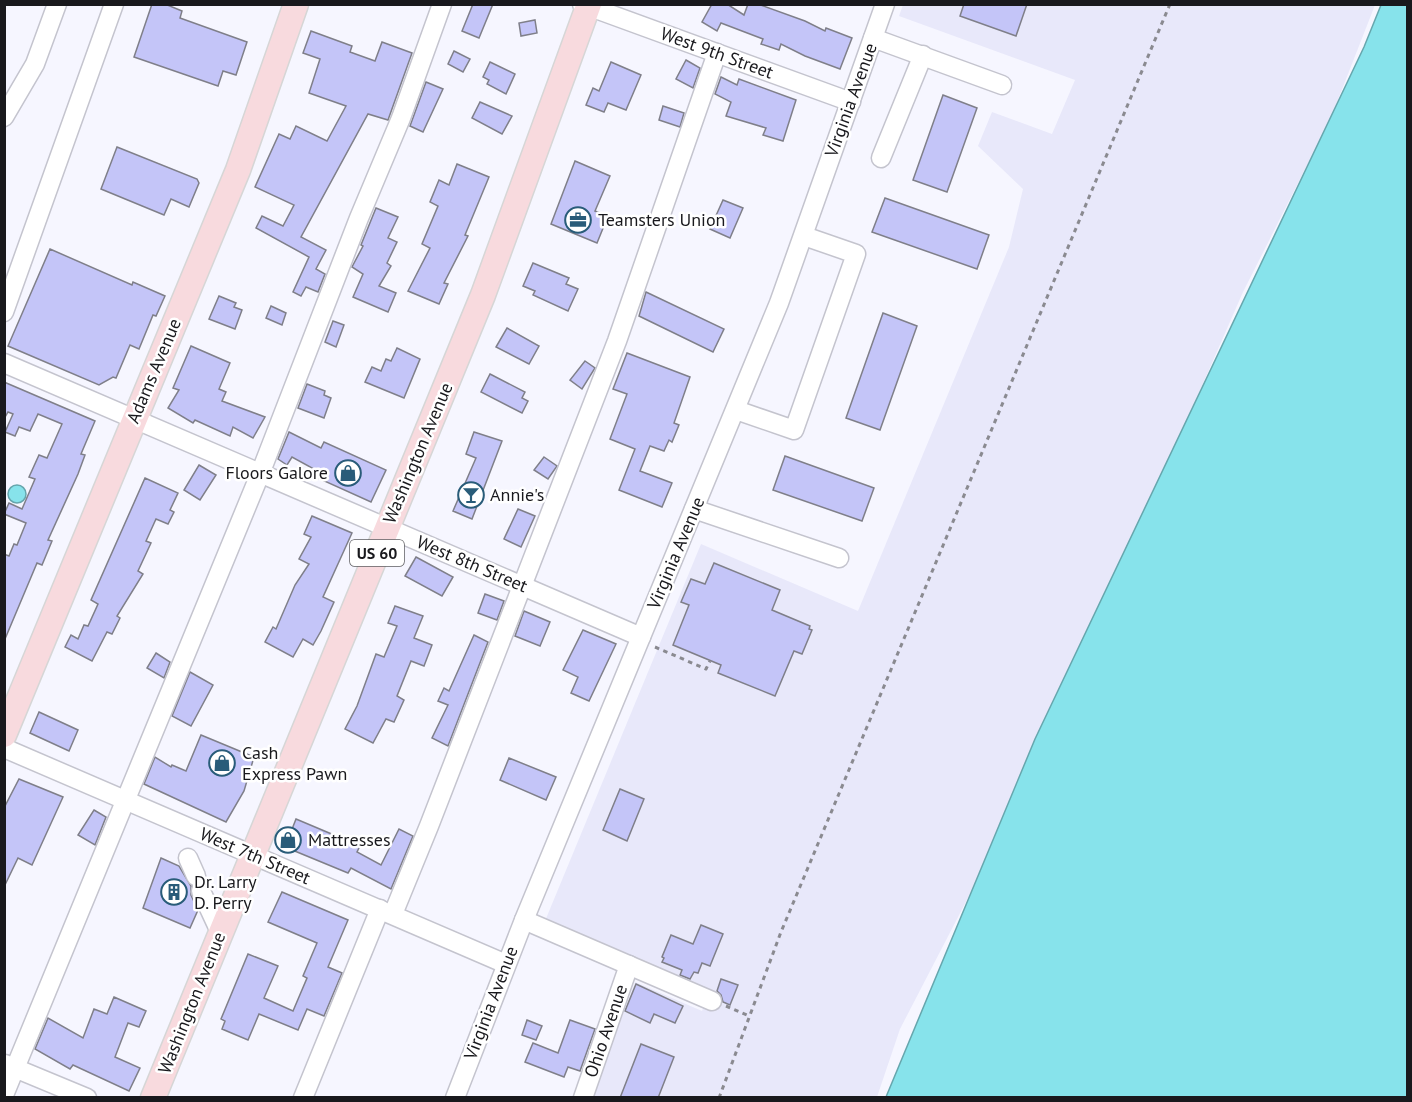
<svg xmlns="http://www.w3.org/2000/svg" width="1412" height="1102" viewBox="0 0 1412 1102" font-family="'PT Sans',sans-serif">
	<rect width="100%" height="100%" fill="#f6f6ff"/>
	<!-- built -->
	<path fill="#e8e8fa" d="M903 5H1375L1330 120 1243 292 1184 427 1035 739 971 892 900 1029 877 1097H592L635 982 702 1011 709 992 545 921 701 544 858 611 1009 247 1023 189 978 146 992 112 1052 134 1075 80 899 16Z"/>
	<!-- water -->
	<g fill="#87e3eb" stroke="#66a6ad" stroke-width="1.5">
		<path d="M1381 5H1408L1407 1097H886L1035 739 1364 47Z"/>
		<circle cx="17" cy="494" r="9"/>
	</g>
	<!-- building -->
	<g fill="#c4c5f8" stroke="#7f7f89" stroke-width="1.5">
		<path d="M152 4H165L182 11 180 18 247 42 236 75 223 71 218 86 134 57Z"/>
		<path d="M473 4H493L479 38 462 31Z"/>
		<path d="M712 4H727L744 15 748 4H758L805 21 825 31 826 28 852 38 840 69 805 56 781 44 779 50 761 44 763 39 721 23 717 31 702 22Z"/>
		<path d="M964 4H1027L1016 36 960 16Z"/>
		<path d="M535 20 537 33 521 36 519 23Z"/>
		<path d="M311 31 352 46 350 52 375 61 382 42 412 53 388 120 368 114 301 237 326 250 316 269 325 274 318 292 306 287 301 296 293 292 309 257 256 228 262 216 283 226 294 205 255 187 279 134 290 139 296 126 327 141 346 106 309 93 320 59 303 53Z"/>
		<path d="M454 51 470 59 463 72 448 64Z"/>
		<path d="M686 60 700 68 693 88 676 79Z"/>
		<path d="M490 62 515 74 506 94 487 84 489 80 483 77Z"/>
		<path d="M611 62 641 75 626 110 608 103 604 112 586 105 593 88 599 91Z"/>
		<path d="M721 77 737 85 739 79 796 100 783 141 763 135 766 128 726 116 731 102 715 94Z"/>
		<path d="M426 82 443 89 423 132 410 126Z"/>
		<path d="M943 95 977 108 947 192 913 180Z"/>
		<path d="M480 102 512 116 502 134 472 118Z"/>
		<path d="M663 106 684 113 680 127 659 120Z"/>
		<path d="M117 147 197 179 199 183 189 207 171 199 164 215 101 189Z"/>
		<path d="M575 161 610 176 595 211 608 216 597 243 551 224Z"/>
		<path d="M457 164 489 177 465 235 468 236 444 283 448 284 439 304 408 291 430 248 422 244 438 206 430 202 439 180 449 185Z"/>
		<path d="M885 198 989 235 977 269 872 232Z"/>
		<path d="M723 200 743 208 730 238 710 229Z"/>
		<path d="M376 208 398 217 388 238 397 242 387 263 391 266 379 286 396 293 388 312 353 297 363 274 352 267 363 246 361 245Z"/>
		<path d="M50 249 132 285 133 282 165 296 156 316 153 315 139 349 130 345 116 378 113 377 99 385 8 346Z"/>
		<path d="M533 263 569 278 566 284 578 289 568 311 533 295 535 291 523 286Z"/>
		<path d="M646 292 724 329 713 352 639 316Z"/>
		<path d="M219 296 236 303 234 307 242 310 235 329 209 319Z"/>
		<path d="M271 306 286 313 282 325 266 318Z"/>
		<path d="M883 313 917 326 880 430 846 418Z"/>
		<path d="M333 321 344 325 336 347 325 342Z"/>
		<path d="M507 328 539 346 529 364 496 347Z"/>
		<path d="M191 346 230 363 219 389 226 392 222 401 265 417 253 438 233 427 230 436 195 420 193 423 168 408 179 390 173 388Z"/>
		<path d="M397 348 420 359 404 398 365 382 372 367 381 371 386 359 391 361Z"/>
		<path d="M627 353 690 377 674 423 679 425 672 442 669 440 664 451 650 446 640 471 672 483 662 507 619 490 635 449 610 439 627 394 613 389Z"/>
		<path d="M585 361 595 368 582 389 570 380Z"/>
		<path d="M490 374 525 392 522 398 528 401 522 413 481 392Z"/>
		<path d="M4 382 95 421 81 454 85 455 78 474 48 540 52 541 42 565 37 563 5 639 4 554 9 556 14 544 17 545 26 523 4 514 9 503 22 509 35 479 29 477 39 455 47 458 62 424 38 414 30 431 19 427 15 436 5 432 13 414 8 412 4 419Z"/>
		<path d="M307 384 325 391 324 395 331 398 324 418 298 408Z"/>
		<path d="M289 432 321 448 324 442 386 470 371 502 311 475 314 469 292 457 287 465 278 459Z"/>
		<path d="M474 432 502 441 472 519 453 511 476 458 466 454Z"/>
		<path d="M785 456 874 488 862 521 773 490Z"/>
		<path d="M544 457 557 466 548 479 534 470Z"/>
		<path d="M199 465 216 475 200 500 184 490Z"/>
		<path d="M145 478 178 493 170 510 174 512 168 524 156 519 146 541 151 543 138 571 143 574 117 616 120 618 112 634 107 632 92 661 65 647 71 635 78 639 84 625 88 626 98 604 91 600Z"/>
		<path d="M518 509 535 516 521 547 504 539Z"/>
		<path d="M312 516 352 533 323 597 334 602 321 631 313 645 303 639 293 657 265 642 273 627 276 629 295 585 309 564 299 559 311 537 304 534Z"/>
		<path d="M416 557 453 577 442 596 405 576Z"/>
		<path d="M714 563 780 590 772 610 810 626 809 629 812 630 802 654 794 651 775 696 718 673 721 665 673 645 689 605 681 602 691 579 705 584Z"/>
		<path d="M485 594 504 601 497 620 478 613Z"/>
		<path d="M395 606 423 616 414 638 432 645 424 666 411 661 397 696 404 700 394 722 386 719 373 743 345 729 357 706 376 654 384 657 397 626 388 623Z"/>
		<path d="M524 611 550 622 540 646 515 636Z"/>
		<path d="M583 630 616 644 589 701 571 693 578 677 563 670Z"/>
		<path d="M474 635 488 642 448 746 432 738 448 705 438 701 444 688 449 691Z"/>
		<path d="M156 653 170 662 164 678 147 668Z"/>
		<path d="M190 672 213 685 191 726 172 716Z"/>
		<path d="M39 712 78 730 69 751 30 733Z"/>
		<path d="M201 735 254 757 244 791 226 822 144 784 155 757 171 767 172 765 186 771Z"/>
		<path d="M509 758 556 777 546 800 500 780Z"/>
		<path d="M19 779 63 797 32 865 18 858 4 887V808Z"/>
		<path d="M620 789 644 799 627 841 603 830Z"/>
		<path d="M94 810 106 817 95 845 78 835Z"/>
		<path d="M296 819 360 846 357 852 381 865 399 829 413 836 391 889 351 868 348 873 285 847Z"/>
		<path d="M161 858 179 866 191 886V895L198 910 190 928 143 908Z"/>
		<path d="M282 892 348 920 328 967 342 973 324 1016 307 1009 298 1030 259 1014 248 1040 222 1029 225 1021 221 1019 248 954 278 966 264 998 293 1011 307 978 303 976 317 943 268 922Z"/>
		<path d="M701 925 723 934 710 966 702 963 698 973 694 972 690 979 680 975 682 970 662 962 664 958 662 957 671 935 693 944Z"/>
		<path d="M721 979 738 985 730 1005 723 1002 721 995 717 991Z"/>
		<path d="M636 984 683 1006 675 1023 654 1014 650 1023 625 1011Z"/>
		<path d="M114 997 146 1011 139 1027 128 1023 115 1057 140 1068 129 1091 73 1065 70 1069 35 1049 48 1018 83 1038 94 1009 107 1014Z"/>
		<path d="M527 1020 542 1026 536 1040 522 1035Z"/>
		<path d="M570 1020 595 1029 580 1071 568 1067 564 1077 525 1062 533 1043 558 1053Z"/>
		<path d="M641 1044 674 1057 658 1098H620Z"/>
	</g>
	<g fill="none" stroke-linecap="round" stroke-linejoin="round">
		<!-- minor casing -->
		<g stroke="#c4c4ce" stroke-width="21">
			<g id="minor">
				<path d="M582 4 851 102"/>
				<path d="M873 38 1002 85"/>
				<path d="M4 117 35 64 57 4"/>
				<path d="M881 158 923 55"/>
				<path d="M4 312 114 4"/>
				<path d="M4 363 641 637"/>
				<path d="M736 410 794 430 856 254 804 236"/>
				<path d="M694 509 839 558"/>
				<path d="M4 748 506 964"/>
				<path d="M188 858 196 876"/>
				<path d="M201 891 221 934"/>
				<path d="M393 914 429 826 617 341 717 53"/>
				<path d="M524 920 712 1001"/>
				<path d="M5 1064 87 1098"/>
				<path d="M4 1095 260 474 359 218 401 118 442 4"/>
				<path d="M303 1098 380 909"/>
				<path d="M455 1098 524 920 779 303 885 4"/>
				<path d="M583 1098 629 965"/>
			</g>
		</g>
		<!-- major casing -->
		<g stroke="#d6d6d6" stroke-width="27">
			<g id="major">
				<path d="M4 735 238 170 296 4"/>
				<path d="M153 1098 483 295 589 4"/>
			</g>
		</g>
		<!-- path -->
		<g stroke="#8a8a90" stroke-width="3" stroke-dasharray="4.5 4.5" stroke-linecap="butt">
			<path d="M655 647 706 669 710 661"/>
			<path d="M726 1006 749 1016"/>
			<path d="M719 1098 781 932 1170 4"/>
		</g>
		<!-- minor -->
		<use href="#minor" stroke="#fff" stroke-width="18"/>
		<!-- major -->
		<use href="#major" stroke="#f8dade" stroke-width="24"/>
	</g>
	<!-- icons -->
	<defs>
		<g id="office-ring" transform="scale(1.35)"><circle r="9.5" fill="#fff" stroke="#295c79" stroke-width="1.5"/><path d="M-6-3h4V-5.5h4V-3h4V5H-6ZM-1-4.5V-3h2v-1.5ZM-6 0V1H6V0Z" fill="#295c79"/></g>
		<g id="shop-ring" transform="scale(1.35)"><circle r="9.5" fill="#fff" stroke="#295c79" stroke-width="1.5"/><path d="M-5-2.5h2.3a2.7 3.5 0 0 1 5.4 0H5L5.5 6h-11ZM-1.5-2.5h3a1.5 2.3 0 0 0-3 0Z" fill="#295c79"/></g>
		<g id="bar-ring" transform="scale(1.35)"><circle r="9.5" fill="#fff" stroke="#295c79" stroke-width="1.5"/><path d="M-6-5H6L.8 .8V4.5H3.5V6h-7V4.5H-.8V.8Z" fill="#295c79"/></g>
		<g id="building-ring" transform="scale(1.35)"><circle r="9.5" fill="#fff" stroke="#295c79" stroke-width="1.5"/><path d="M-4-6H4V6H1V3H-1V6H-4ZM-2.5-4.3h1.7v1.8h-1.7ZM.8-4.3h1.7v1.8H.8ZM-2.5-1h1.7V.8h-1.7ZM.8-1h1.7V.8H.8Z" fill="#295c79"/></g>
	</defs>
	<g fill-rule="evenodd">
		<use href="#office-ring" x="578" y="220"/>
		<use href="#shop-ring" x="348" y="473"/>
		<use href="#bar-ring" x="471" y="495"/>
		<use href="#shop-ring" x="222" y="763"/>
		<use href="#shop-ring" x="288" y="840"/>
		<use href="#building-ring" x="174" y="892"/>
	</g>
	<g text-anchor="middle" stroke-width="5" stroke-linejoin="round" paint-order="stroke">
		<!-- shield labels -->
		<rect fill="#fff" stroke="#5e5e61" stroke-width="1.5" x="350" y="540" width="54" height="26" rx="4.5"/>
		<g font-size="16" font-weight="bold" fill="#19191d">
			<text x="377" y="559">US 60</text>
		</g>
		<!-- street labels -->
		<g font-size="18" fill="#19191d" stroke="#fff">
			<text transform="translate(717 53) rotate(20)" y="6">West 9th Street</text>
			<text transform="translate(851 100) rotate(-70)" y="6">Virginia Avenue</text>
			<text transform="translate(154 371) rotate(-67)" y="6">Adams Avenue</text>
			<text transform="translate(418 453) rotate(-67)" y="6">Washington Avenue</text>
			<text transform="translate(676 553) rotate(-67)" y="6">Virginia Avenue</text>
			<text transform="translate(472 564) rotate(23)" y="6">West 8th Street</text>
			<text transform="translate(255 856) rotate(23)" y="6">West 7th Street</text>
			<text transform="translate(192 1003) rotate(-68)" y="6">Washington Avenue</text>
			<text transform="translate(491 1003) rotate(-69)" y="6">Virginia Avenue</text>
			<text transform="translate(606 1031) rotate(-71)" y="6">Ohio Avenue</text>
		</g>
		<!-- poi labels -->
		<g font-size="18" fill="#19191d" stroke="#fff" text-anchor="start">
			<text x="598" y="226">Teamsters Union</text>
			<text x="328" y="479" text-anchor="end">Floors Galore</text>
			<text x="490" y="501">Annie's</text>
			<text x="242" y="759">Cash<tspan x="242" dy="21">Express Pawn</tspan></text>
			<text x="308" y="846">Mattresses</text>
			<text x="194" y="888">Dr. Larry<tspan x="194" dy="21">D. Perry</tspan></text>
		</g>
	</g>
	<!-- border -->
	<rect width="1412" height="1102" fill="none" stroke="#19191d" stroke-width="12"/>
</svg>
